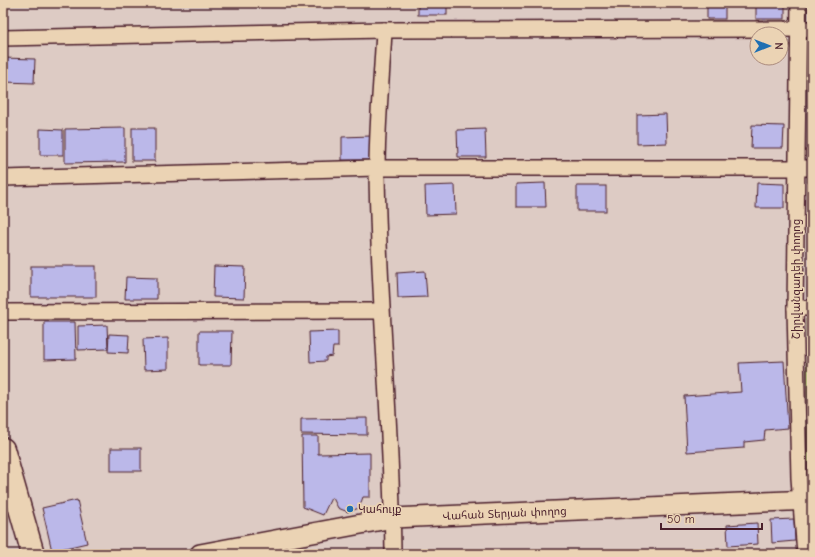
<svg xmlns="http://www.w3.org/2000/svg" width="815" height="557" viewBox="0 0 815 557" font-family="'Comic Neue','Noto Sans Armenian',sans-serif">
	<rect width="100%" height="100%" fill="#ddcbc4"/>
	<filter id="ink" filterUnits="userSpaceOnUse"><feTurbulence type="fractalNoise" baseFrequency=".025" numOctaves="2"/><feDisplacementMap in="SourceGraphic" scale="8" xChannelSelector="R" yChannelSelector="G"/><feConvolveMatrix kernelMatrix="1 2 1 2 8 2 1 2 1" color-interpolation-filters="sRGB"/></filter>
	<g filter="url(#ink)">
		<!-- green -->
		<path fill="#c6d387" stroke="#887959" d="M806 319H812V471H808Z"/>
		<!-- building -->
		<g fill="#bbb8e9" stroke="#4a1f2b">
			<rect x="418" y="3" width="29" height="12"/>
			<rect x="707" y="3" width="18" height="16"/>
			<rect x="756" y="3" width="29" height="16"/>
			<path d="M3 58 35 59 34 83 4 82V99Z"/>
			<path d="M666 114 667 143 637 144V115Z"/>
			<path d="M752 125 784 126 783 148H751Z"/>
			<path d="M125 128V162L65 163V129Z"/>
			<rect x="132" y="128" width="23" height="33"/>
			<path d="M40 129 63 130V155H40Z"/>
			<path d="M485 129 486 157H458L457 130Z"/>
			<path d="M371 136 372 160H342V137Z"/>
			<rect x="3" y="139" width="1" height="25"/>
			<path d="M545 183 546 207H516V184Z"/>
			<path d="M757 183 784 184V208H756Z"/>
			<path d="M455 185 456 214 426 215 425 186Z"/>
			<rect x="577" y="186" width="29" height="25"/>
			<rect x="31" y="266" width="65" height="31"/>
			<path d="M214 266 245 267 244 298 213 297Z"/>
			<path d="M809 269H812V294H808Z"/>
			<path d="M425 271 427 297 398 298 397 273Z"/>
			<path d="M126 277 157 278V299H125Z"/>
			<path d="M44 322H75L76 359 44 360Z"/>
			<path d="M107 325 108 349 78 350V326Z"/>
			<path d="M199 331H232L231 365H199Z"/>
			<path d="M338 331V347H333L332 356 326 357V361L310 362 309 332Z"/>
			<path d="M109 334 129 335 128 353 108 352Z"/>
			<path d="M168 338V369L144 370 143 339Z"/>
			<path d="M784 361 788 428 765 430 764 440 744 442V448L687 452 684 396 741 392 739 363Z"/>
			<path d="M367 418V435L301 434V419Z"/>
			<path d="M302 436H318V454L370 453V497H363L359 508 348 512 338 508 333 498H331L323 515 303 507Z"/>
			<rect x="111" y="448" width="30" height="23"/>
			<path d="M77 500 87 543 52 551 42 508Z"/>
			<path d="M794 519 795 541 772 543 771 520Z"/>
			<path d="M757 523 758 544 728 546 727 525Z"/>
			<path d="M306 547 307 554H268Z"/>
			<path d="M380 551V554H364Z"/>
		</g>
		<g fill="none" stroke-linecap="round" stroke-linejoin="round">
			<!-- minor casing -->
			<g stroke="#4a1f2b" stroke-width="18">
				<g id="minor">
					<path d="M799 3 795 308 799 478 805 554"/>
					<path d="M384 30C382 76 377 123 377 169 378 298 392 426 393 554"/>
					<path d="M3 38 384 30 812 29"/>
					<path d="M3 178 377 168H812"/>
					<path d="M795 308H812"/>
					<path d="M3 312 381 311"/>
				</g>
			</g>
			<!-- tertiary casing -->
			<g stroke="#4a1f2b" stroke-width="22">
				<g id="tertiary">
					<path id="s1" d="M200 554 393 518 812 500"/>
				</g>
			</g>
			<!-- secondary casing -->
			<g stroke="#4a1f2b" stroke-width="25">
				<path id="secondary" d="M3 449 33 554"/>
			</g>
			<!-- minor -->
			<use href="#minor" stroke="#ebd3b4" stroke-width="15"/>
			<!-- tertiary -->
			<use href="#tertiary" stroke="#ebd3b4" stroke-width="19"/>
			<!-- secondary -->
			<use href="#secondary" stroke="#ebd3b4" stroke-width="22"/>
		</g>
	</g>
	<!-- markers -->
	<circle fill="#1f6fb2" stroke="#ebd3b4" stroke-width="1.5" cx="350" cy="509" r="4"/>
	<g text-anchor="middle" stroke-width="3.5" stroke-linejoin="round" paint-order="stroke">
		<!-- street labels -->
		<g font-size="11" fill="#4a1f2b" stroke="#ebd3b4">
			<text transform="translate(796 279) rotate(-90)" y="4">Շիրվանզադեի փողոց</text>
			<text dy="4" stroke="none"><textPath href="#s1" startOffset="308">Վահան Տերյան փողոց</textPath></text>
		</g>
		<!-- poi labels -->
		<g font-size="11" fill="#4a1f2b" stroke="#ebd3b4" text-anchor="start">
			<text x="358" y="513">Կահույք</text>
		</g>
	</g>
	<!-- margin -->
	<rect width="815" height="557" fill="none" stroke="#ebd3b4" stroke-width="16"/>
	<rect x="8" y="8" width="799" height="541" fill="none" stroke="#4a1f2b" stroke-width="1.5" filter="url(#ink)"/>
	<!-- north arrow -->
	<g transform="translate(769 46) rotate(90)"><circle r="19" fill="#ebd3b4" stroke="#ab8b7d"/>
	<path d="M0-3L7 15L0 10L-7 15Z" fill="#1f6fb2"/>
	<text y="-6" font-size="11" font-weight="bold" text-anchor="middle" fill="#4a1f2b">N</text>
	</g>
	<!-- scale -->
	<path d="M661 523v6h101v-6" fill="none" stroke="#4a1f2b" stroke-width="2"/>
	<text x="667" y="523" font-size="12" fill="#4a1f2b" stroke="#ebd3b4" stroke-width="3" paint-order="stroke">50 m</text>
</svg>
